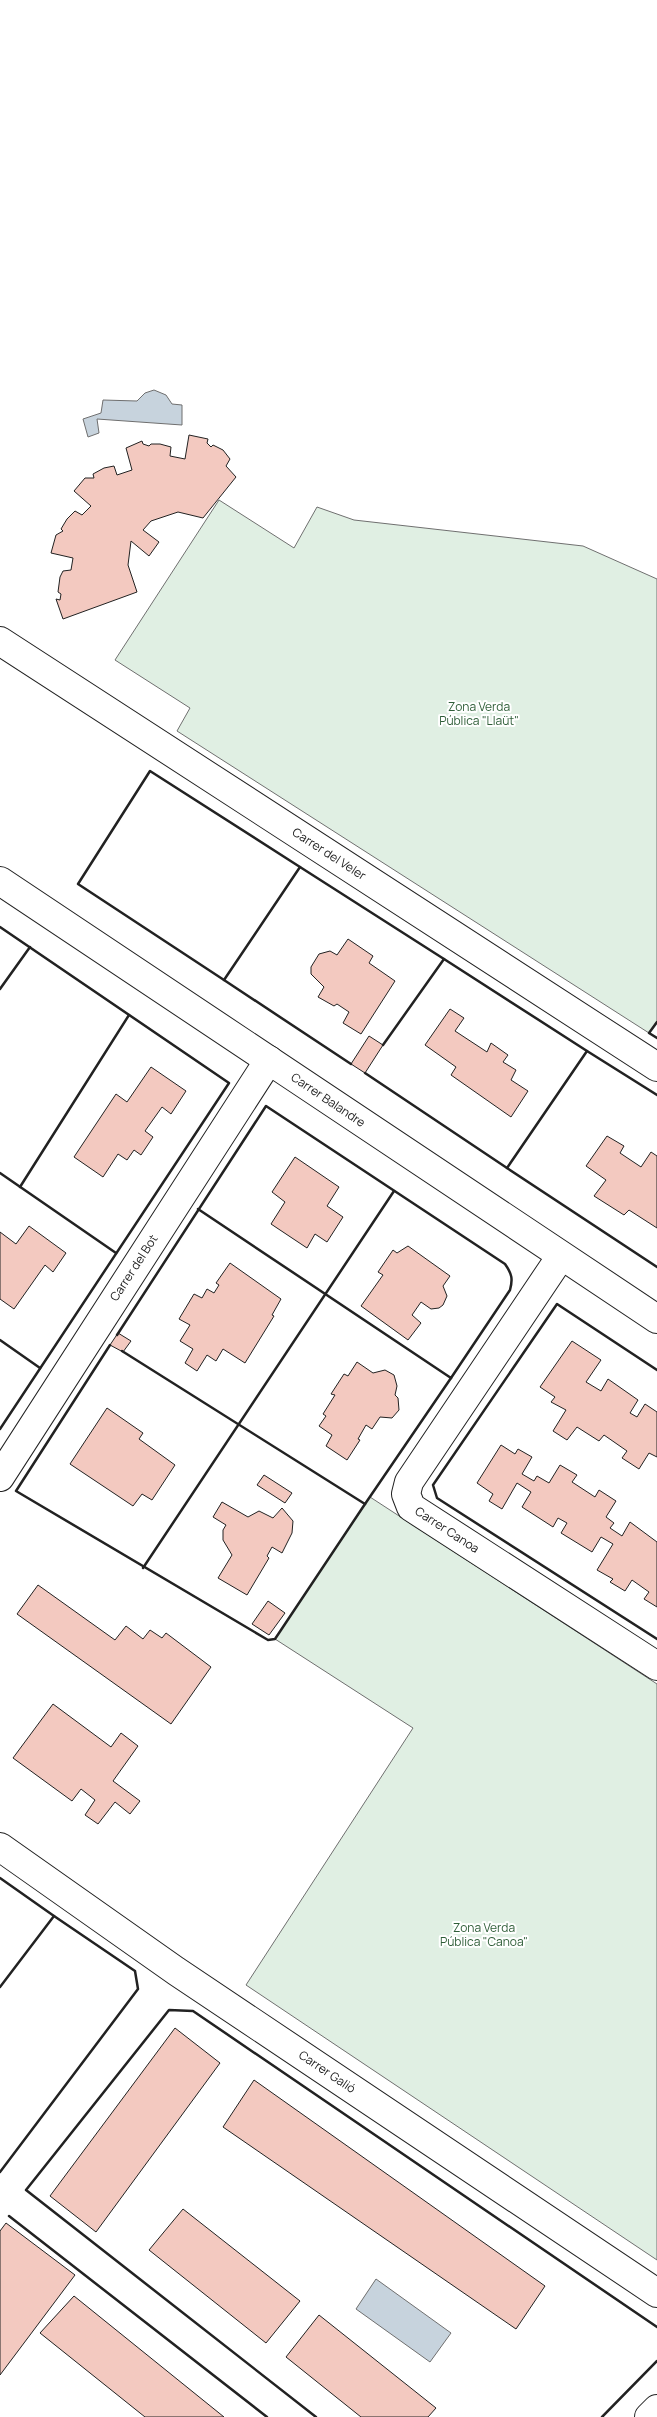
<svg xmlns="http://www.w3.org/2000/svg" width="657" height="2417" viewBox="0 0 657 2417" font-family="Manrope,sans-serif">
	<rect width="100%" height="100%" fill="#fff"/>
	<!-- green -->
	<g fill="#e0efe3" stroke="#6f6f6f">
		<path d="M219 500 294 548 317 507 354 520 583 546 657 579V1021L649 1033 177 731 190 708 115 660Z"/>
		<path d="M370 1497 657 1684V2260L246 1985 413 1728 275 1639Z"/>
	</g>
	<!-- water -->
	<g fill="#c7d3dd" stroke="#6f6f6f">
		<path d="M154 390 166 395 172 404 182 405V425L97 419 99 433 88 437 83 419 101 413 103 400 137 401 145 393Z"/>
		<path d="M376 2279 451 2333 430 2362 356 2309Z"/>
	</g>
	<!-- building -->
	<g fill="#f3c9c0" stroke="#222">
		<path d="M189 435 208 439 207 443 211 447 213 445 223 450 230 459 226 466 236 477 203 518 178 512 151 521 143 530 159 542 149 556 131 541 128 565 137 592 63 619 56 599 60 600 61 594 58 592 60 577 63 571 71 570 73 558 51 553 56 535 63 531 61 529 67 519 75 511 82 515 91 506 74 491 85 478H94L93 474 104 468 114 466 117 475 132 470 126 448 142 441 143 444 149 446 151 444H160L171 447 170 456 185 459Z"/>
		<path d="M348 939 373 956 369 963 395 981 361 1034 343 1023 349 1012 337 1004 334 1006 318 997 324 987 311 974V967L319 954 330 951 337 955Z"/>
		<path d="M450 1009 464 1018 455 1031 487 1052 491 1043 508 1055 503 1062 516 1070 511 1080 528 1091 511 1117 451 1075 456 1067 425 1045Z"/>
		<path d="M369 1036 383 1045 365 1073 351 1064Z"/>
		<path d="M151 1067 186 1091 171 1114 162 1107 145 1131 153 1137 141 1155 134 1150 127 1160 118 1154 103 1177 74 1157 116 1094 127 1102Z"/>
		<path d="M607 1136 624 1146 620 1153 641 1167 651 1152 657 1156V1228L629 1210 624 1215 594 1196 606 1180 586 1166Z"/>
		<path d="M295 1157 339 1187 327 1206 343 1217 327 1242 315 1234 307 1248 271 1224 285 1202 272 1192Z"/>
		<path d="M29 1226 66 1253 53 1272 45 1265 14 1309 0 1299V1232L16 1244Z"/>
		<path d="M408 1246 450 1276 443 1286 447 1296 443 1305 439 1308 431 1309 421 1302 412 1315 421 1323 408 1340 361 1306 383 1275 378 1272 393 1250 397 1253Z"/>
		<path d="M230 1263 281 1299 272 1315 274 1316 245 1363 223 1349 216 1361 207 1355 197 1371 185 1363 193 1349 180 1341 190 1325 179 1319 194 1294 202 1298 207 1289 214 1293 219 1285 216 1283Z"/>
		<path d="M118 1333 131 1341 123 1352 110 1345Z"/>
		<path d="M572 1341 601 1360 586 1382 601 1391 608 1379 638 1400 630 1413 637 1417 645 1404 657 1412V1457L649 1453 639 1469 622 1458 627 1451 604 1435 599 1441 577 1427 567 1440 553 1431 566 1410 551 1402 555 1397 540 1387Z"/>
		<path d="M357 1362 373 1373 385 1370 394 1375 397 1386 395 1395 398 1398 399 1410 392 1418 380 1417 372 1429 366 1425 358 1439 360 1440 347 1460 326 1446 332 1435 319 1426 326 1416 323 1414 335 1395 331 1394 344 1374 348 1376Z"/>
		<path d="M107 1408 143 1433 139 1439 175 1465 152 1500 142 1494 133 1506 70 1464Z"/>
		<path d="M501 1445 515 1454 518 1449 532 1457 522 1474 534 1481 537 1476 549 1483 560 1465 577 1475 572 1482 595 1497 599 1490 616 1501 606 1517 614 1523 610 1528 622 1536 630 1522 657 1542V1607L644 1599 649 1592 632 1580 625 1591 610 1582 613 1579 597 1570 613 1544 601 1537 592 1552 561 1533 567 1523 558 1518 553 1527 522 1507 531 1492 517 1483 502 1509 489 1501 493 1494 477 1483Z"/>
		<path d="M264 1475 292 1493 285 1503 257 1485Z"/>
		<path d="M222 1502 248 1517 259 1511 273 1518 282 1508 293 1521 292 1533 282 1553 272 1547 267 1556 269 1558 247 1595 218 1578 232 1555 223 1540V1530L226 1525 213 1517Z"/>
		<path d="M38 1585 115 1640 126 1626 143 1639 150 1630 162 1638 166 1633 211 1667 171 1724 17 1614Z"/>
		<path d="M268 1601 285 1613 269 1635 252 1624Z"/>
		<path d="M53 1704 111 1747 121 1733 138 1746 113 1781 140 1801 130 1814 115 1802 98 1824 85 1815 95 1800 81 1789 72 1801 13 1758Z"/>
		<path d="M175 2028 220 2063 96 2232 50 2196Z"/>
		<path d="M254 2080 545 2286 516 2329 223 2127Z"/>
		<path d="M183 2209 300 2301 266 2343 149 2250Z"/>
		<path d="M6 2223 75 2275 0 2375V2231Z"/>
		<path d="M74 2296 224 2417H145L40 2333Z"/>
		<path d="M319 2315 436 2408 428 2417H361L286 2357Z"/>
	</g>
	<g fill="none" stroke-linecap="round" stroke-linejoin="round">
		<!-- minor casing -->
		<g stroke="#222" stroke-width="30">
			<g id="minor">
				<path d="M0 641 657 1067"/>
				<path d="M0 881 657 1319"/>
				<path d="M561 1256 409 1482 406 1494 411 1507 657 1666"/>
				<path d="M0 1477 269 1060"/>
				<path d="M0 1847 176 1971 657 2293"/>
				<path d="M649 2417 657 2409"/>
			</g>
		</g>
		<!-- minor -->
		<use href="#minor" stroke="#fff" stroke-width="28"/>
		<!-- wall -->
		<g stroke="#222" stroke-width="2.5">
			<path d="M0 927 229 1083 0 1429"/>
			<path d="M224 980 78 884 150 771 300 867"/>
			<path d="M0 989 30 947"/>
			<path d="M657 1022 649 1033 657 1038"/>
			<path d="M383 1045 444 959 587 1051"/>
			<path d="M351 1064 224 980 300 867 444 959"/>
			<path d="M365 1073 507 1168"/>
			<path d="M657 1095 587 1051 507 1168 657 1267"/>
			<path d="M0 1173 116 1253"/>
			<path d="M20 1187 129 1015"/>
			<path d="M117 1335 266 1106 505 1264C512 1274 513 1279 510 1290L451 1378 198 1209"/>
			<path d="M0 1340 40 1368"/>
			<path d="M110 1345 16 1491 268 1640 275 1639 365 1504"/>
			<path d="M122 1351 365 1504 451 1378"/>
			<path d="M657 1370 557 1304 433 1485 437 1498 657 1639"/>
			<path d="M143 1568 394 1191"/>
			<path d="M0 1878 54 1916"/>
			<path d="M0 1987 54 1916 135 1971 138 1989 0 2172"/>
			<path d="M9 2216 267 2417"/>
			<path d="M316 2417 26 2190 169 2010 193 2011 657 2327"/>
			<path d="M602 2417 657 2361"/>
		</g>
	</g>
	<g text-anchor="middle" stroke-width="4" stroke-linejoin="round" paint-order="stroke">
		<!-- park labels -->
		<g font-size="12" fill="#2f5e38" stroke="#fff">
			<text x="479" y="711">Zona Verda<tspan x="479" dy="14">Pública "Llaüt"</tspan></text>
			<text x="484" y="1932">Zona Verda<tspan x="484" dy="14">Pública "Canoa"</tspan></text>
		</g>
		<!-- street labels -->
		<g font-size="12" fill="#222" stroke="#fff">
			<text transform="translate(329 854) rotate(33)" y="4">Carrer del Veler</text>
			<text transform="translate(328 1100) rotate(34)" y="4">Carrer Balandre</text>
			<text transform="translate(134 1268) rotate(-57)" y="4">Carrer del Bot</text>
			<text transform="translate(447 1530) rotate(33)" y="4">Carrer Canoa</text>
			<text transform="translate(327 2072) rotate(34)" y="4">Carrer Galió</text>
		</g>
	</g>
</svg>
